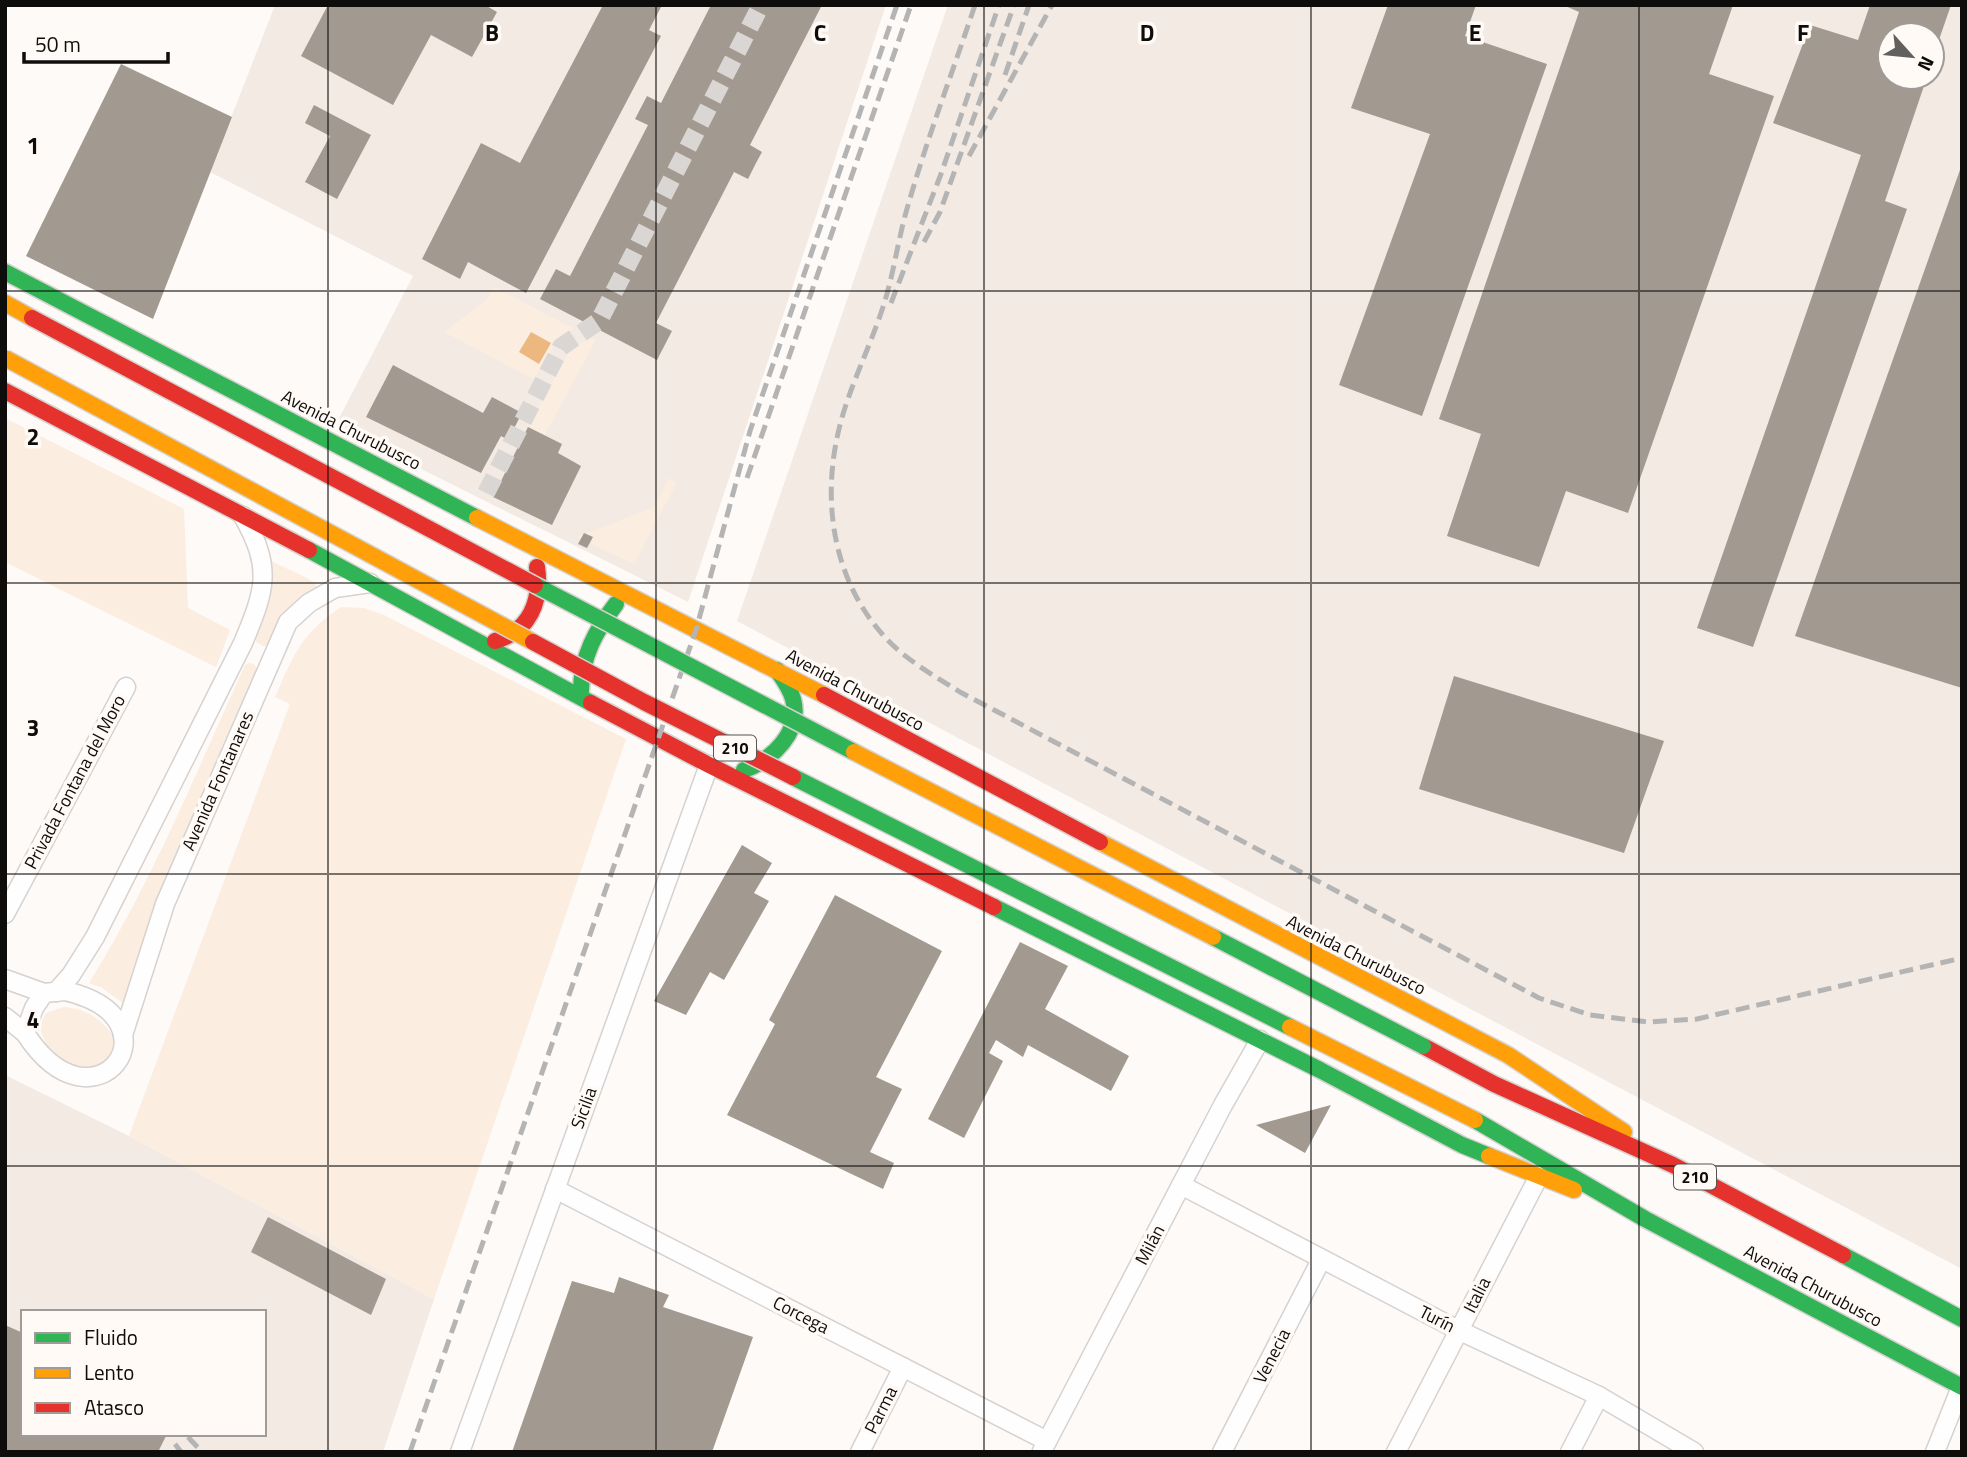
<svg xmlns="http://www.w3.org/2000/svg" width="1967" height="1457" viewBox="0 0 1967 1457" font-family="'Titillium Web',sans-serif">
	<rect width="100%" height="100%" fill="#fdfaf8"/>
	<!-- built -->
	<g fill="#f3eae3" fill-rule="evenodd">
		<path d="M275 5H886L688 602 335 426 413 276 210 172Z"/>
		<path d="M948 5H1962V1269L737 621ZM1890 35H1932V77H1890Z"/>
		<path d="M5 1075 129 1136 434 1299 383 1452H5ZM23 1312H264V1434H23Z"/>
	</g>
	<!-- green -->
	<g fill="#fbede0">
		<path d="M494 287 573 328 555 343 534 379 444 332 486 300Z"/>
		<path d="M591 337 596 340 545 435 528 427 570 349Z"/>
		<path d="M5 418 184 509 188 608 230 630 216 667 5 562Z"/>
		<path d="M668 478 677 483 634 564 577 537 654 507Z"/>
		<path d="M271 561 307 578 321 589 268 646H263L256 642V636L271 591Z"/>
		<path d="M341 607 364 608 384 615 626 739 434 1299 129 1136 290 704 275 697C294 654 301 634 341 607Z"/>
		<path d="M249 663 254 664 258 670C204 778 164 890 124 1004L101 987 89 983C152 882 196 773 245 665Z"/>
		<path d="M64 1007C88 1009 103 1020 116 1040L107 1068 71 1067 49 1051 41 1031 42 1021 46 1013Z"/>
	</g>
	<!-- water -->
	<path fill="#edb880" d="M531 332 551 343 539 364 519 352Z"/>
	<!-- building -->
	<g fill="#a29990">
		<path d="M328 5H485L497 12 472 57 431 35 393 105 301 56Z"/>
		<path d="M603 5H662L649 30 661 36 526 293 468 262 460 279 422 259 481 143 520 163Z"/>
		<path d="M711 5H822L750 145 762 152 756 163 748 179 734 172 656 323 672 331 657 360 540 299 556 269 570 276 648 125 635 119 647 96 661 103Z"/>
		<path d="M1388 5H1476L1465 36 1547 64 1422 416 1339 385 1430 134 1351 108Z"/>
		<path d="M1563 5H1733L1709 74 1774 96 1628 513 1566 491 1539 567 1447 536 1481 434 1439 419 1579 12Z"/>
		<path d="M1870 5H1951L1932 60V35H1890V77H1927L1885 201 1907 209 1753 647 1697 628 1861 155 1773 123 1810 25 1858 40Z"/>
		<path d="M121 64 232 117 153 319 26 256Z"/>
		<path d="M314 105 371 135 337 199 305 182 330 136 305 123Z"/>
		<path d="M1961 167H1962V688L1795 636Z"/>
		<path d="M393 365 483 413 492 397 522 413 508 440 501 436 481 473 366 417Z"/>
		<path d="M528 427 562 444 558 453 581 466 552 525 493 497Z"/>
		<path d="M584 533 593 537 587 548 578 544Z"/>
		<path d="M1454 676 1664 741 1624 853 1419 789Z"/>
		<path d="M742 845 772 863 754 893 769 901 724 980 710 972 686 1015 654 1001Z"/>
		<path d="M835 895 942 951 876 1077 902 1089 870 1152 894 1163 883 1189 727 1115 775 1024 769 1020Z"/>
		<path d="M1020 942 1068 966 1045 1009 1129 1056 1111 1091 1028 1045 1023 1057 996 1040 989 1053 1003 1061 964 1138 928 1119Z"/>
		<path d="M1331 1105 1305 1153 1256 1125Z"/>
		<path d="M268 1217 386 1279 371 1315 251 1252Z"/>
		<path d="M619 1277 669 1295 663 1307 753 1337 712 1452H512L572 1281 614 1293Z"/>
		<path d="M5 1325 23 1333V1434H167L158 1452H5Z"/>
	</g>
	<g fill="none" stroke-linecap="round" stroke-linejoin="round">
		<!-- street-tunnel -->
		<path stroke="#d9d6d4" stroke-width="18" stroke-dasharray="18 9" stroke-linecap="butt" d="M486 493 561 347 599 321 761 5"/>
		<!-- street casing -->
		<g stroke="#d5d2d0" stroke-width="21">
			<g id="street">
				<path d="M5 914 126 687"/>
				<path d="M5 979 44 993"/>
				<path d="M65 991C185 1018 95 1142 25 1033L34 1008 44 993Z"/>
				<path d="M56 992 71 975 95 937 243 643C265 590 273 569 243 516"/>
				<path d="M5 1017 25 1033"/>
				<path d="M123 1035 165 904 288 622 309 603 335 588 370 583"/>
				<path d="M1181 1185 1458 1330 1599 1396 1694 1452"/>
				<path d="M555 1189 1047 1441"/>
				<path d="M1042 1451 1223 1105 1260 1040"/>
				<path d="M460 1452 709 765"/>
				<path d="M860 1452 903 1367"/>
				<path d="M1222 1452 1321 1260"/>
				<path d="M1396 1452 1539 1176"/>
				<path d="M1570 1452 1599 1396"/>
				<path d="M1935 1452 1961 1387"/>
			</g>
		</g>
		<!-- fast casing -->
		<g stroke="#d5d2d0" stroke-width="19">
			<g id="fast">
				<path d="M5 272 477 518"/>
				<path d="M309 550 591 703"/>
				<path d="M581 691C581 657 596 630 616 604"/>
				<path d="M744 770C772 760 802 732 793 699 790 688 783 679 777 670"/>
				<path d="M994 907 1320 1070 1462 1145 1489 1156"/>
				<path d="M1475 1120 1645 1219 1962 1387"/>
				<path d="M1843 1255 1962 1319"/>
			</g>
		</g>
		<!-- slow casing -->
		<g stroke="#d5d2d0" stroke-width="19">
			<g id="slow">
				<path d="M5 303 32 318"/>
				<path d="M477 518 824 695"/>
				<path d="M1100 842 1508 1055 1624 1132"/>
				<path d="M1489 1156 1574 1190"/>
			</g>
		</g>
		<!-- jam casing -->
		<g stroke="#d5d2d0" stroke-width="19">
			<g id="jam">
				<path d="M5 391 309 550"/>
				<path d="M495 641C530 631 542 601 537 567"/>
				<path d="M824 695 1100 842"/>
				<path d="M591 703 709 765 994 907"/>
				<path d="M1423 1046 1494 1084 1673 1165 1843 1255"/>
			</g>
		</g>
		<!-- street -->
		<use href="#street" stroke="#fffefe" stroke-width="18"/>
		<!-- fast -->
		<use href="#fast" stroke="#30b455" stroke-width="16"/>
		<!-- slow -->
		<use href="#slow" stroke="#ff9f0a" stroke-width="16"/>
		<!-- jam -->
		<use href="#jam" stroke="#e5322d" stroke-width="16"/>
		<!-- rail -->
		<g stroke="#b5b4b4" stroke-width="5" stroke-dasharray="14 7" stroke-linecap="butt">
			<path d="M975 5C953 71 928 136 909 202 898 237 894 275 882 310 869 349 850 386 840 425 821 498 832 578 883 635 904 659 933 675 960 692L1539 998 1590 1015 1648 1022 1697 1019 1962 958"/>
			<path d="M1005 75 1029 5"/>
			<path d="M969 156 1052 5"/>
			<path d="M924 242 940 212 1014 5"/>
			<path d="M891 303 941 174 999 5"/>
			<path d="M747 478 911 5"/>
			<path d="M188 1437 202 1452"/>
			<path d="M175 1444 181 1452"/>
			<path d="M410 1452 696 630 750 431 897 5"/>
		</g>
		<!-- fast-bridge casing -->
		<g stroke="#d5d2d0" stroke-width="19" stroke-linecap="butt">
			<g id="fast-bridge">
				<path d="M535 585 854 752"/>
				<path d="M793 777 1290 1027"/>
				<path d="M1213 937 1423 1046"/>
			</g>
		</g>
		<!-- slow-bridge casing -->
		<g stroke="#d5d2d0" stroke-width="19" stroke-linecap="butt">
			<g id="slow-bridge">
				<path d="M5 358 533 642"/>
				<path d="M854 752 1213 937"/>
				<path d="M1290 1027 1475 1120"/>
			</g>
		</g>
		<!-- jam-bridge casing -->
		<g stroke="#d5d2d0" stroke-width="19" stroke-linecap="butt">
			<g id="jam-bridge">
				<path d="M32 318 535 585"/>
				<path d="M533 642 644 702 793 777"/>
			</g>
		</g>
		<!-- fast-bridge -->
		<use href="#fast-bridge" stroke="#30b455" stroke-width="16"/>
		<!-- slow-bridge -->
		<use href="#slow-bridge" stroke="#ff9f0a" stroke-width="16"/>
		<!-- jam-bridge -->
		<use href="#jam-bridge" stroke="#e5322d" stroke-width="16"/>
	</g>
	<!-- grid -->
	<path fill="none" stroke="#0f0d0b" stroke-width="2" stroke-opacity="0.55" d="M328 5V1452M656 5V1452M984 5V1452M1311 5V1452M1639 5V1452M5 291H1962M5 583H1962M5 874H1962M5 1166H1962"/>
	<g text-anchor="middle" stroke-width="7" stroke-linejoin="round" paint-order="stroke">
		<!-- shield labels -->
		<g fill="#fffaf6" stroke="#575452" stroke-width="2">
			<rect x="714" y="735.5" width="42" height="25" rx="5"/>
			<rect x="1674" y="1164.5" width="42" height="25" rx="5"/>
		</g>
		<g font-size="16" font-weight="bold" fill="#0f0d0b">
			<text x="735" y="754">210</text>
			<text x="1695" y="1183">210</text>
		</g>
		<!-- street labels -->
		<g font-size="18" fill="#0f0d0b" stroke="#fffaf6">
			<text transform="translate(351 430) rotate(27)" y="6">Avenida Churubusco</text>
			<text transform="translate(855 690) rotate(28)" y="6">Avenida Churubusco</text>
			<text transform="translate(218 781) rotate(-66)" y="6">Avenida Fontanares</text>
			<text transform="translate(75 782) rotate(-62)" y="6">Privada Fontana del Moro</text>
			<text transform="translate(1356 955) rotate(27)" y="6">Avenida Churubusco</text>
			<text transform="translate(584 1108) rotate(-70)" y="6">Sicilia</text>
			<text transform="translate(1150 1245) rotate(-62)" y="6">Milán</text>
			<text transform="translate(1813 1286) rotate(28)" y="6">Avenida Churubusco</text>
			<text transform="translate(1477 1295) rotate(-63)" y="6">Italia</text>
			<text transform="translate(801 1315) rotate(27)" y="6">Corcega</text>
			<text transform="translate(1437 1319) rotate(27)" y="6">Turín</text>
			<text transform="translate(1272 1356) rotate(-63)" y="6">Venecia</text>
			<text transform="translate(881 1410) rotate(-63)" y="6">Parma</text>
		</g>
	</g>
	<g font-size="23" text-anchor="middle" font-weight="bold" fill="#0f0d0b" stroke="#fffaf6" stroke-width="7" stroke-linejoin="round" paint-order="stroke">
		<text x="492" y="41">B</text>
		<text x="820" y="41">C</text>
		<text x="1147" y="41">D</text>
		<text x="1475" y="41">E</text>
		<text x="1803" y="41">F</text>
		<text x="33" y="154">1</text>
		<text x="33" y="445">2</text>
		<text x="33" y="736">3</text>
		<text x="33" y="1028">4</text>
	</g>
	<!-- border -->
	<rect width="1967" height="1457" fill="none" stroke="#0f0d0b" stroke-width="14"/>
	<!-- legend -->
	<rect x="21" y="1310" width="245" height="126" fill="#fffaf6" stroke="#9f9b98" stroke-width="2"/>
	<rect x="35" y="1333" width="35" height="10" fill="#30b455" stroke="#9f9b98" stroke-width="2"/>
	<text x="84" y="1345" font-size="21" fill="#0f0d0b">Fluido</text>
	<rect x="35" y="1368" width="35" height="10" fill="#ff9f0a" stroke="#9f9b98" stroke-width="2"/>
	<text x="84" y="1380" font-size="21" fill="#0f0d0b">Lento</text>
	<rect x="35" y="1403" width="35" height="10" fill="#e5322d" stroke="#9f9b98" stroke-width="2"/>
	<text x="84" y="1415" font-size="21" fill="#0f0d0b">Atasco</text>
	<!-- north arrow -->
	<g transform="translate(1911 56) rotate(117)"><circle r="33" fill="#fffaf6" stroke="#9f9b98" stroke-width="2"/>
	<path d="M0-5L12 26L0 18L-12 26Z" fill="#62605e"/>
	<text y="-10" font-size="19" font-weight="bold" text-anchor="middle" fill="#0f0d0b">N</text>
	</g>
	<!-- scale -->
	<path d="M24 52v10h144v-10" fill="none" stroke="#0f0d0b" stroke-width="3.5"/>
	<text x="35" y="52" font-size="21" fill="#0f0d0b" stroke="#fffaf6" stroke-width="5" paint-order="stroke">50 m</text>
</svg>
